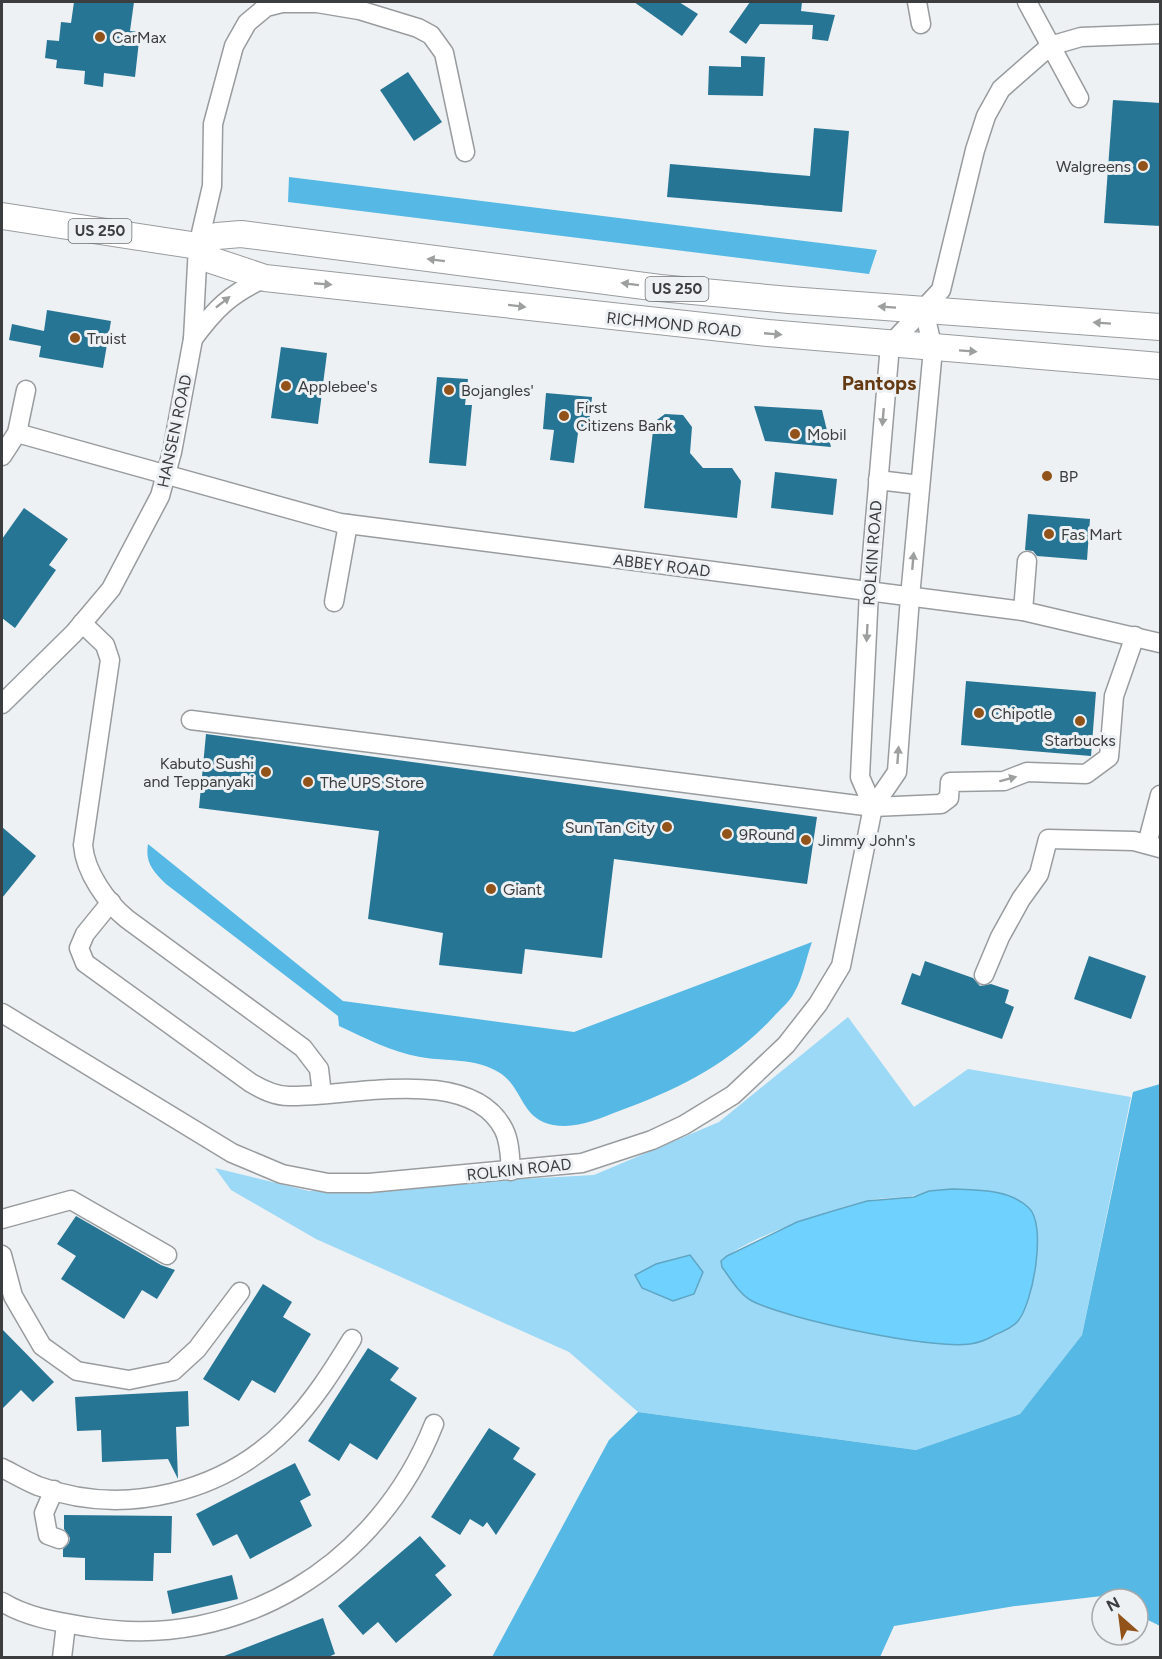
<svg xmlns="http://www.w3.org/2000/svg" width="1162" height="1659" viewBox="0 0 1162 1659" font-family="Figtree,sans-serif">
	<rect width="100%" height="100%" fill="#edf1f3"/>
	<!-- green -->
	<path fill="#9cd9f6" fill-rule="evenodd" d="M848 1017 914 1107 968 1069 1131 1097 1082 1335 1020 1414 916 1450 638 1412 569 1352 316 1239 231 1190 215 1168 309 1191 594 1175 719 1122ZM929 1191 1027 1305C1024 1310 1022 1317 1018 1321 1008 1332 983 1343 968 1344 929 1348 786 1320 752 1301 740 1294 729 1272 721 1261 746 1238 831 1209 866 1201 887 1196 908 1200 929 1191Z"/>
	<!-- forest -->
	<g fill="#56b8e4">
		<path d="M289 177 877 250 869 274 288 202Z"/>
		<path d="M148 844 343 1001 574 1032 812 942C806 958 803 978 794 993 790 1001 782 1008 776 1014 733 1062 678 1090 619 1111 598 1119 577 1129 553 1125 521 1119 523 1088 500 1073 475 1057 447 1062 420 1057 392 1052 365 1038 339 1026L338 1016 166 884C153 871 145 863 148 844Z"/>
		<path d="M1160 1084V1626L1138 1615V1599H1107L1102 1596 1015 1606 894 1626 880 1657H492L609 1440 638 1412 916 1450 1020 1414 1082 1335 1133 1092Z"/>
	</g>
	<!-- water -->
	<g fill="#6fd1fd" stroke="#5fa5c4" stroke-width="1.5">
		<path d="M952 1189C977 1190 1010 1189 1029 1208 1047 1225 1033 1303 1018 1321 1014 1326 1002 1332 995 1335 988 1339 978 1343 970 1344 932 1350 787 1319 752 1301 740 1295 730 1278 722 1267L721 1261 727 1256 797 1222 836 1210 867 1201 914 1197 929 1191Z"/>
		<path d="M690 1255 703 1272 694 1294 673 1301 642 1288 635 1275 656 1264Z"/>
	</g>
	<!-- building -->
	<g fill="#277595">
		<path d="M74 2H134L130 31 140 32 135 77 104 73 103 87 84 84 85 71 56 68 57 60 45 58 47 40 59 41 61 22 71 23Z"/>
		<path d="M634 2H679L698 14 682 36Z"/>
		<path d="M750 2H802L801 11 835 15 828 41 812 39 813 25 760 24 746 44 729 32Z"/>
		<path d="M741 56 765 57 763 96 708 95 709 66 741 67Z"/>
		<path d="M408 72 442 122 414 141 380 90Z"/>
		<path d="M1113 100 1161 103V226L1104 223Z"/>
		<path d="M814 128 849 131 842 212 667 197 670 164 810 176Z"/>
		<path d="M47 310 111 321 103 368 39 357 41 346 9 340 12 324 44 331Z"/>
		<path d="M281 347 327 353 318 424 271 418Z"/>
		<path d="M437 377 468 379 465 405H472L466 466 429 463Z"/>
		<path d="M546 393 592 397 588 433H578L574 463 550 460 554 430 543 429Z"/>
		<path d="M754 406 822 410 831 447 765 441Z"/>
		<path d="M665 414 683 415 692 427 690 453 703 468H732L741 481 737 518 644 508 654 422Z"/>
		<path d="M775 472 837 479 833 515 771 508Z"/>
		<path d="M24 508 68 539 49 565 56 570 15 628 2 618V539Z"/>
		<path d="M1028 514 1090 519 1087 560 1037 556 1033 551 1025 550Z"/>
		<path d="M966 681 1096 692 1091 756 961 745Z"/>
		<path d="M206 734 817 817 807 884 614 859 602 958 525 949 522 974 439 965 443 933 368 919 379 831 199 808Z"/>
		<path d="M2 827 36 856 2 898Z"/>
		<path d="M1089 956 1146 976 1131 1019 1074 999Z"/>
		<path d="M925 961 973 978 980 986 991 984 1009 990 1005 1003 1014 1007 1002 1039 901 1004 912 973 920 976Z"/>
		<path d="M76 1216 161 1265 175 1270 157 1299 142 1290 124 1319 61 1279 76 1256 57 1244Z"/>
		<path d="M263 1284 292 1302 283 1317 311 1334 275 1393 252 1380 239 1401 203 1379Z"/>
		<path d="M2 1329 54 1382 33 1402 21 1390 2 1409Z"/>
		<path d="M368 1348 399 1368 390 1380 417 1398 377 1460 350 1443 339 1461 308 1441Z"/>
		<path d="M188 1391 189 1426 176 1427 178 1479 168 1459 102 1462 101 1430 77 1431 75 1397Z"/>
		<path d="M489 1428 520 1448 513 1459 536 1474 496 1535 487 1522 483 1527 470 1519 460 1535 431 1517Z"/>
		<path d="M295 1463 311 1495 300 1501 312 1526 250 1559 237 1534 213 1546 196 1514Z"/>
		<path d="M64 1515 172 1516 171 1553H154L153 1581 85 1580V1558L63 1557V1549L69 1543 70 1538 64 1529Z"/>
		<path d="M420 1536 446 1566 435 1575 452 1595 396 1643 378 1622 363 1635 338 1606Z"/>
		<path d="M232 1575 238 1599 172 1614 167 1591Z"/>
		<path d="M323 1618 335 1654 326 1658H219Z"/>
	</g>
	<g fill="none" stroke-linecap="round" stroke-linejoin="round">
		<!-- minor casing -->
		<g stroke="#999c9e" stroke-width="21">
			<g id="minor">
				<path d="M917 2 921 24"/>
				<path d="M1027 2 1079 98"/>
				<path d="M193 339C215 309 230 294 265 278"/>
				<path d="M17 433 340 523 1023 611 1160 643"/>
				<path d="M2 456 17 433 26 390"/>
				<path d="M878 480 920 485"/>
				<path d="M334 602 348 524"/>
				<path d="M1023 611 1027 561"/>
				<path d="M82 623 105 645 110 660 83 845C85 872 107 903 127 919L303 1048 319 1069 322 1094"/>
				<path d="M2 704 74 633 111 589 160 496 172 452 193 339 198 246 212 186 213 124 234 46 247 23 266 7 282 3H317L359 10 418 28 431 35 444 53 465 152"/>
				<path d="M191 720 873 807 941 804 949 798 950 782 1004 781 1027 772 1086 774 1109 757 1114 696 1135 636"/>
				<path d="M873 807 860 777 869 591 890 345 941 290 975 150 986 116 1001 89 1050 46 1081 37 1160 34"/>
				<path d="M1147 844 1160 795"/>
				<path d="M111 902 85 934 79 948 85 963 251 1083C263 1090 275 1096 289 1096 347 1098 471 1063 504 1130 510 1142 510 1158 511 1171"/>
				<path d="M984 975 1000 937 1021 899 1039 874 1048 839 1134 841 1160 848"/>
				<path d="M2 1013 232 1153 282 1174 328 1183H369L582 1163 652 1140 684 1125 733 1095 786 1045 818 1004 841 966 873 807 897 772 910 597 933 349 924 310"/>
				<path d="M2 1219 71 1200 167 1255"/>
				<path d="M2 1255 13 1296 42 1346 77 1371 129 1380 173 1371 197 1349 240 1292"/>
				<path d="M2 1468C14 1474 26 1481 38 1486 125 1518 224 1492 287 1428 313 1402 333 1370 352 1339"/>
				<path d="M54 1490 44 1513 48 1535 59 1539"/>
				<path d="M2 1602C28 1618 59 1622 89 1627 239 1652 379 1564 434 1424"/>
				<path d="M62 1658 66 1624"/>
			</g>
		</g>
		<!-- highway casing -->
		<g stroke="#999c9e" stroke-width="28">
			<g id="highway">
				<path d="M2 216 198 246 217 236 241 234 660 288 789 300 1160 327"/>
				<path d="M198 246 211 260 265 278 768 333 1160 366"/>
			</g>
		</g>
		<!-- minor -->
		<use href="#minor" stroke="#fff" stroke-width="18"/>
		<!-- highway -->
		<use href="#highway" stroke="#fff" stroke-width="26"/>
	</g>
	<!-- one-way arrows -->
	<defs><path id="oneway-solid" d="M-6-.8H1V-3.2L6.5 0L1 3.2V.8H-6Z" transform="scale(1.5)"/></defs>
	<g fill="#9d9e9e">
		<use href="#oneway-solid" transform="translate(436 260) rotate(-173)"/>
		<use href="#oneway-solid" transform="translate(323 284) rotate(5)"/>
		<use href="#oneway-solid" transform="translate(630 284) rotate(-173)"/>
		<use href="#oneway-solid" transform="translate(223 302) rotate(-38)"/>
		<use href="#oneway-solid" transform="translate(517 306) rotate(7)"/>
		<use href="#oneway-solid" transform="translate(887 307) rotate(-176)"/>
		<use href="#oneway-solid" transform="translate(1102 323) rotate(-176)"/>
		<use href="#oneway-solid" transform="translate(773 334) rotate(5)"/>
		<use href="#oneway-solid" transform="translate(968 351) rotate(4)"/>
		<use href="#oneway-solid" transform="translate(883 417) rotate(95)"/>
		<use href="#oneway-solid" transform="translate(913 561) rotate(-85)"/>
		<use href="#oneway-solid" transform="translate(867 633) rotate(93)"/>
		<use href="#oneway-solid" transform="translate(898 755) rotate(-86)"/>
		<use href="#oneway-solid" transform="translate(1008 779) rotate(-15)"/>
	</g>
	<!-- markers -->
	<g fill="#915319" stroke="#edf1f3" stroke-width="2">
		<circle cx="100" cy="37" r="6"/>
		<circle cx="1143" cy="166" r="6"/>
		<circle cx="75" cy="338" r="6"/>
		<circle cx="286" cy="386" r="6"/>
		<circle cx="449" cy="390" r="6"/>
		<circle cx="564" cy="416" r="6"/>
		<circle cx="795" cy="434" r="6"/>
		<circle cx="1047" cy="476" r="6"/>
		<circle cx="1049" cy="534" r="6"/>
		<circle cx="979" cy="713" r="6"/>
		<circle cx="1080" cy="721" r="6"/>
		<circle cx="266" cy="772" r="6"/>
		<circle cx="308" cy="782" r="6"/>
		<circle cx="667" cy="827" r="6"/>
		<circle cx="727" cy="834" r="6"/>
		<circle cx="806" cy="840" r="6"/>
		<circle cx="491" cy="889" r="6"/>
	</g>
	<g text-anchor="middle" stroke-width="6" stroke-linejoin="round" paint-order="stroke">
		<!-- shield labels -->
		<g fill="#edf1f3" stroke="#707374" stroke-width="1.5">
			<rect x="68.5" y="219" width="63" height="24" rx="4.5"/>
			<rect x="645.5" y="277" width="63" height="24" rx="4.5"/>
		</g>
		<g font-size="15" font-weight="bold" fill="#3b3d3e">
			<text x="100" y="236">US 250</text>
			<text x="677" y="294">US 250</text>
		</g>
		<!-- poi labels -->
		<g font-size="16" fill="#3b3d3e" stroke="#edf1f3" text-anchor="start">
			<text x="112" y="43">CarMax</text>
			<text x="1131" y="172" text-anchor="end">Walgreens</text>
			<text x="87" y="344">Truist</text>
			<text x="298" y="392">Applebee's</text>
			<text x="461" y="396">Bojangles'</text>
			<text x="576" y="413">First<tspan x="576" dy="18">Citizens Bank</tspan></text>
			<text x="807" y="440">Mobil</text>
			<text x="1059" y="482">BP</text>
			<text x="1061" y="540">Fas Mart</text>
			<text x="991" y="719">Chipotle</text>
			<text x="1080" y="746" text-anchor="middle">Starbucks</text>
			<text x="254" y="769" text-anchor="end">Kabuto Sushi<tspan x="254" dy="18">and Teppanyaki</tspan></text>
			<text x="320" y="788">The UPS Store</text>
			<text x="655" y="833" text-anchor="end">Sun Tan City</text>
			<text x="739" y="840">9Round</text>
			<text x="818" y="846">Jimmy John's</text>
			<text x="503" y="895">Giant</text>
		</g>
		<!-- street labels -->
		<g font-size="16" fill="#3b3d3e" stroke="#edf1f3">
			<text transform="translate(674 324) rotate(6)" y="6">RICHMOND ROAD</text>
			<text transform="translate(174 431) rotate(-78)" y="6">HANSEN ROAD</text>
			<text transform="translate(872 553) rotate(-86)" y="6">ROLKIN ROAD</text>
			<text transform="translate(662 565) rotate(7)" y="6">ABBEY ROAD</text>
			<text transform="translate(519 1169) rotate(-6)" y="6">ROLKIN ROAD</text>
		</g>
		<!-- quarter labels -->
		<g font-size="20" font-weight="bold" fill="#653a13" stroke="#edf1f3">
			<text x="879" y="390">Pantops</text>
		</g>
	</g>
	<!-- border -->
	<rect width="1162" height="1659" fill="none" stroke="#3b3d3e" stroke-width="6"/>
	<!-- north arrow -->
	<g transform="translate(1120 1617) rotate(332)"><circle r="28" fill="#edf1f3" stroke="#a6a9ab" stroke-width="1.5"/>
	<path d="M0-4.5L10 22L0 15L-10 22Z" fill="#915319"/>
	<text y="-9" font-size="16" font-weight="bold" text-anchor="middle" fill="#3b3d3e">N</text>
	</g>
</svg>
